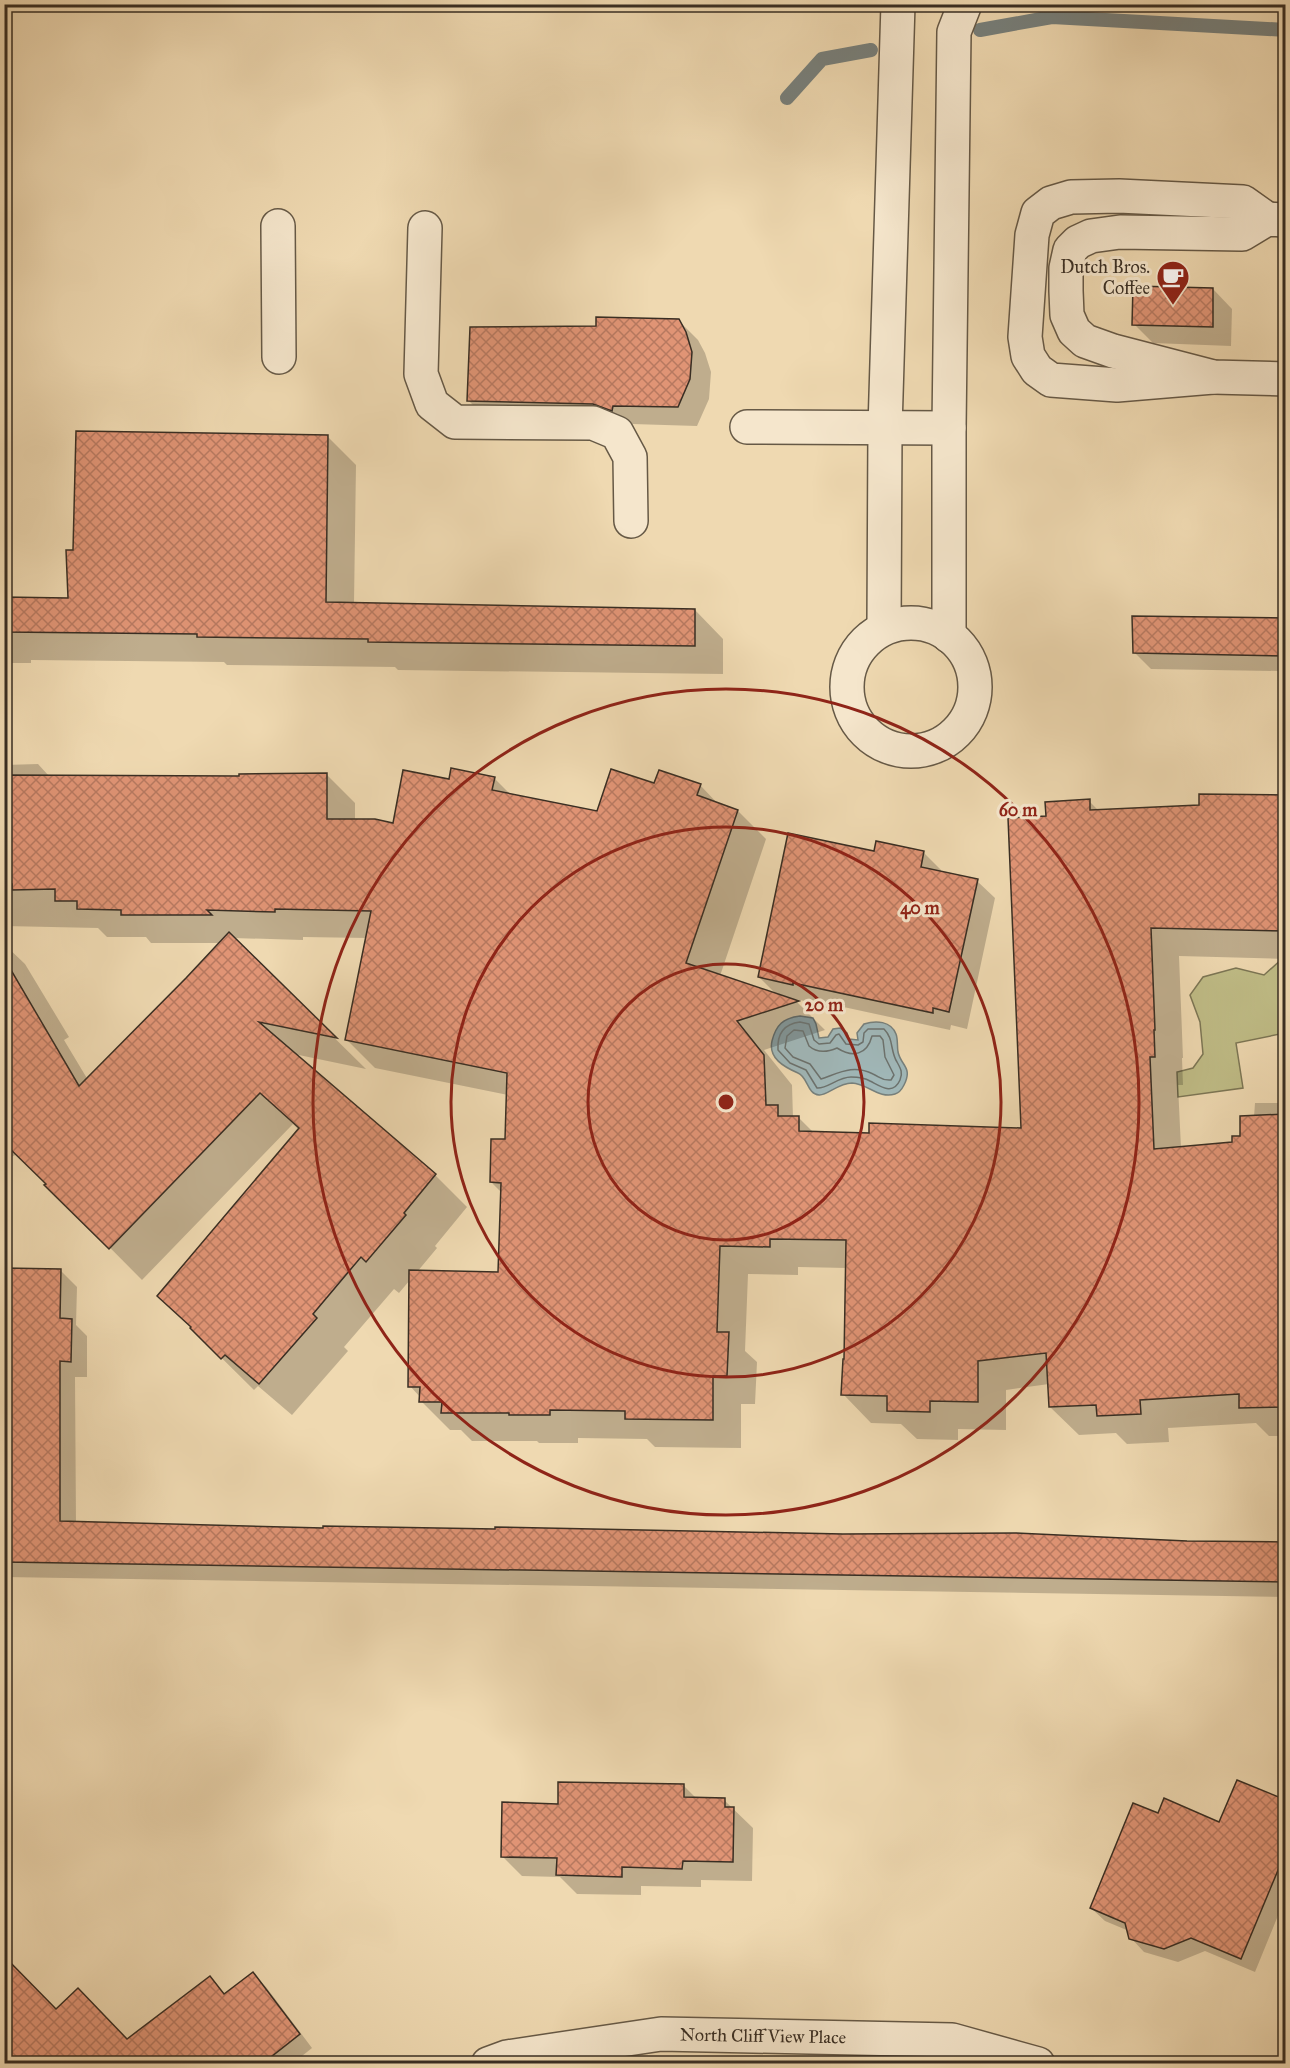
<svg xmlns="http://www.w3.org/2000/svg" width="1290" height="2068" viewBox="0 0 1290 2068" font-family="'IM FELL Great Primer',serif">
	<defs>
		<pattern id="building-cross-hatch" width="8" height="8" patternUnits="userSpaceOnUse" patternTransform="scale(1.5)"><rect width="8" height="8" fill="#e09475"/><path d="M0 0l8 8M0 8l8-8" fill="none" stroke="#b77960"/></pattern>
	</defs>
	<rect width="100%" height="100%" fill="#efd9b1"/>
	<filter id="stains"><feTurbulence type="fractalNoise" baseFrequency=".00333" numOctaves="4"/><feColorMatrix values="0 0 0 0 .2 0 0 0 0 .09 0 0 0 0 .02 0 0 0 .5 -.17"/></filter>
	<radialGradient id="worn" r=".72"><stop offset=".6" stop-color="#630" stop-opacity="0"/><stop offset="1" stop-color="#630" stop-opacity=".3"/></radialGradient>
	<!-- grass -->
	<path fill="#c0bd87" stroke="#7c7655" stroke-width="1.5" d="M1283 958H1286L1285 1033 1236 1043 1243 1088 1178 1097 1177 1072 1193 1068 1203 1054 1200 1022 1190 995 1203 977 1236 968 1264 975Z"/>
	<!-- water -->
	<path fill="#a0b7b8" stroke="#77807c" stroke-width="1.5" d="M800 1016 813 1018 816 1024 819 1038 828 1037 833 1029 840 1028 847 1033 849 1039 858 1040 857 1033 864 1024C876 1020 891 1021 896 1034 898 1039 897 1046 898 1052 901 1066 913 1067 904 1085 902 1089 899 1093 895 1094 879 1099 868 1084 852 1083 838 1083 827 1096 819 1095 807 1094 808 1077 798 1073 784 1067 768 1058 772 1041 776 1025 783 1018 800 1016Z"/>
	<!-- shadow -->
	<g fill="#0003" fill-rule="evenodd">
		<path d="M1213 289 1232 309 1231 346 1153 343 1134 324Z"/>
		<path d="M678 320 698 340 705 353 711 372 709 399 697 426 632 424V429L488 420 469 401 597 327Z"/>
		<path d="M327 436 356 465 354 604 695 610 723 639V674L398 670 395 667 227 665 224 662 31 660V663H4V598L69 599 75 551Z"/>
		<path d="M1286 620V674L1279 671 1151 669 1134 652Z"/>
		<path d="M38 764 49 776 240 778 327 775 355 803V821L394 824 451 781 494 778 511 795 598 813 655 785H700L719 805 738 811 766 839 720 976 778 996 759 977 875 853 923 852 941 870V873L977 881 995 898 967 1029 951 1025 950 1030 811 1000 810 1002 794 999 825 1030 764 1050 792 1085 793 1118H799L814 1133 870 1134 1023 1130 1048 817 1089 801 1100 812 1200 806 1286 796V959L1179 956 1183 1058H1182L1183 1085H1178L1181 1148 1234 1144 1242 1138 1254 1117 1255 1103H1281V1100H1286V1436H1269L1256 1423 1168 1428 1169 1442 1127 1444 1116 1433 1079 1435 1050 1407 1049 1384 1006 1390V1430L958 1429V1440L917 1439 901 1424 871 1423 843 1394 847 1268 798 1267V1275L748 1274 745 1351 757 1362 755 1404H741V1448L655 1447 647 1439 578 1438V1443H539L537 1441H472L461 1430H450L421 1401V1398L410 1386V1280L399 1293 394 1289 344 1347 348 1351 292 1415 258 1386 254 1390 159 1296 299 1130 293 1124 142 1280 17 1154 4 1161V944L25 964 69 1037 64 1040 88 1080 220 943H151L146 937H107L98 928 4 926V765ZM303 937 367 938 346 1039 375 1068 508 1095 506 1141 491 1182 502 1193 500 1273 417 1272 437 1248 435 1246 467 1207 435 1175 294 1054 366 1069 233 938 303 940Z"/>
		<path d="M4 1270 61 1271 77 1287 76 1325 87 1336V1377H75L76 1523 325 1530 1286 1544V1597L4 1577Z"/>
		<path d="M683 1785 697 1799 724 1800 753 1828 752 1881 701 1880V1887L641 1886V1895L577 1894 560 1877 522 1876 502 1856 559 1805Z"/>
		<path d="M1286 1802V1896L1255 1972 1205 1951 1178 1962 1144 1952 1131 1938 1129 1931 1105 1921 1091 1908 1158 1815 1220 1824Z"/>
		<path d="M253 1974 266 1987 312 2048 292 2064H146L56 2011 127 2041 210 1978 225 1994Z"/>
	</g>
	<g fill="none" stroke-linecap="round" stroke-linejoin="round">
		<!-- shore -->
		<g stroke="#6c726e" stroke-width="1.5">
			<path d="M800 1022 809 1024 814 1040 819 1044 830 1043 836 1035 839 1034 846 1044 858 1045 863 1042 864 1033 868 1029H884C894 1039 890 1051 897 1062 901 1069 903 1073 900 1080 893 1096 880 1086 870 1081 865 1078 857 1077 851 1077 838 1077 827 1089 817 1088L806 1070 790 1063 778 1050C777 1034 784 1024 800 1022Z"/>
			<path d="M794 1030 803 1031 809 1046C817 1053 828 1052 837 1048 853 1058 867 1055 872 1036H880L883 1040 885 1057 894 1075 891 1080C882 1081 880 1077 873 1074 853 1064 839 1073 821 1079L810 1064 793 1057 785 1048 787 1036Z"/>
		</g>
		<!-- stream -->
		<g stroke="#77807c" stroke-width="14">
			<path d="M980 30 1052 17 1286 30"/>
			<path d="M787 98 822 59 871 50"/>
		</g>
	</g>
	<!-- building -->
	<g fill="url(#building-cross-hatch)" stroke="#392e23" stroke-width="1.5">
		<path d="M1133 286 1213 288V327L1132 325Z"/>
		<path d="M596 317 679 319 686 332 692 352 690 379 678 407 613 406 612 411 593 404 467 401 470 327 596 326Z"/>
		<path d="M76 431 328 435 326 602 695 609V646L368 642V639L197 637V634L4 632V597L68 598 66 550H73Z"/>
		<path d="M1132 616 1286 618V656L1133 653Z"/>
		<path d="M451 768 495 777 492 790 597 811 611 769 654 783 659 770 701 784 697 795 738 810 686 963 799 1001 737 1021 764 1055 766 1105H778V1116H799V1131L869 1133V1123L1021 1128 1008 818 1046 816 1045 802 1090 799V810L1199 805V794L1286 795V931L1151 928 1155 1030H1154L1155 1057H1150L1154 1149 1232 1142V1136H1240V1116L1286 1114V1407L1239 1408V1394L1140 1400 1141 1414 1097 1416 1096 1405 1049 1407 1046 1353 978 1361V1402L930 1401V1412L887 1411V1396L841 1395 843 1359H844L846 1240 770 1239V1247L720 1246 717 1332H729L727 1376H713V1420L625 1419V1411L550 1410V1415H509V1413H441L442 1402H419L420 1387H408L409 1270 498 1272 501 1183 490 1182 491 1139H505L507 1073 345 1040 371 911 275 909V912L207 910 212 915H121V910L77 909V901H55V889L12 890V884L4 885V775L239 776V774L327 773V819H375L393 823 403 770 449 779Z"/>
		<path d="M788 833 874 851 876 841 924 851 921 867 978 879 949 1012 933 1008V1013L793 983V985L758 977Z"/>
		<path d="M229 932 337 1038 259 1022 436 1174 404 1213 406 1215 366 1262 361 1257 313 1314 317 1318 259 1384 225 1355 221 1359 190 1328 191 1327 157 1296 299 1128 260 1093 109 1249 44 1185 46 1184 4 1143V958L79 1086 186 978Z"/>
		<path d="M4 1268 61 1269 60 1318 72 1319 71 1362 60 1361V1521L323 1528V1526L495 1529V1527L843 1534 1016 1533 1187 1541 1286 1542V1582L4 1562Z"/>
		<path d="M1237 1780 1286 1800V1851L1241 1959 1191 1938 1164 1949 1129 1939 1125 1923 1090 1908 1133 1803 1158 1813 1164 1798 1219 1822Z"/>
		<path d="M558 1782 684 1784V1797L725 1798V1807H734L733 1862 683 1861 682 1869 622 1867V1877L556 1875 557 1858 501 1857 502 1802 558 1804Z"/>
		<path d="M4 1956 56 2009 78 1988 127 2039 210 1976 224 1994 253 1972 300 2034 262 2064H4Z"/>
	</g>
	<g fill="none" stroke-linecap="round" stroke-linejoin="round">
		<!-- minor casing -->
		<g stroke="#665946" stroke-width="36">
			<g id="minor">
				<path d="M1286 220 1267 219 1242 234 1120 232 1091 236 1078 242 1070 250 1066 268V291L1067 315 1074 331 1085 341 1113 351 1213 377 1286 379"/>
				<path d="M278 226 279 357"/>
				<path d="M425 228 421 374 432 404 455 422 593 423 617 433 630 457 631 521"/>
				<path d="M1213 377 1117 385 1051 380 1037 370 1028 356 1025 337 1032 235 1038 213 1051 203 1071 197 1119 196 1243 202 1267 219"/>
				<path d="M747 427 949 428"/>
				<circle cx="911" cy="687" r="64"/>
				<path d="M884 628 885 428 898 4"/>
				<path d="M949 636V428L954 32 965 4"/>
				<path d="M488 2064 507 2057 661 2034 952 2040 1038 2064"/>
			</g>
		</g>
		<!-- minor -->
		<use href="#minor" stroke="#f5e6cc" stroke-width="33"/>
	</g>
	<!-- distance rings -->
	<g fill="none" stroke="#8f2418" stroke-width="3">
		<circle cx="726" cy="1102" r="138"/>
		<circle cx="726" cy="1102" r="275"/>
		<circle cx="726" cy="1102" r="413"/>
	</g>
	<!-- icons -->
	<defs>
		<g id="cafe-pin" transform="scale(1.725)"><path d="M0 17L-7.5 6A9.5 9.5 0 1 1 7.5 6Z" fill="#8f2418" stroke="#f5e6cc"/><path d="M-5.5-4.5H6V0H3Q3 3.5 0 3.5H-2.5Q-5.5 3.5-5.5 0ZM3-3.2v2h1.7v-2ZM-6 4.5H4V6H-6Z" fill="#fff"/></g>
	</defs>
	<g fill-rule="evenodd">
		<use href="#cafe-pin" x="1173" y="277"/>
	</g>
	<g text-anchor="middle" stroke-width="6" stroke-linejoin="round" paint-order="stroke">
		<!-- poi labels -->
		<g font-size="18" fill="#392e23" stroke="#f5e6cc" text-anchor="end">
			<text x="1150" y="273">Dutch Bros.<tspan x="1150" dy="21">Coffee</tspan></text>
		</g>
		<!-- street labels -->
		<g font-size="18" fill="#392e23" stroke="#f5e6cc">
			<text transform="translate(763 2036) rotate(1)" y="6">North Cliff View Place</text>
		</g>
	</g>
	<circle cx="726" cy="1102" r="9" fill="#8f2418" stroke="#f5e6cc" stroke-width="3"/>
	<g font-size="18" text-anchor="middle" font-weight="bold" fill="#8f2418" stroke="#f5e6cc" stroke-width="6" stroke-linejoin="round" paint-order="stroke">
		<text x="1018" y="816">60 m</text>
		<text x="920" y="914">40 m</text>
		<text x="824" y="1011">20 m</text>
	</g>
	<!-- margin -->
	<rect width="1290" height="2068" fill="none" stroke="#efd9b1" stroke-width="24"/>
	<rect x="6" y="6" width="1278" height="2056" fill="none" stroke="#392e23" stroke-width="3"/>
	<rect x="12" y="12" width="1266" height="2044" fill="none" stroke="#392e23" stroke-width="1.5"/>
	<rect width="100%" height="100%" filter="url(#stains)"/>
	<rect width="100%" height="100%" fill="url(#worn)"/>
</svg>
